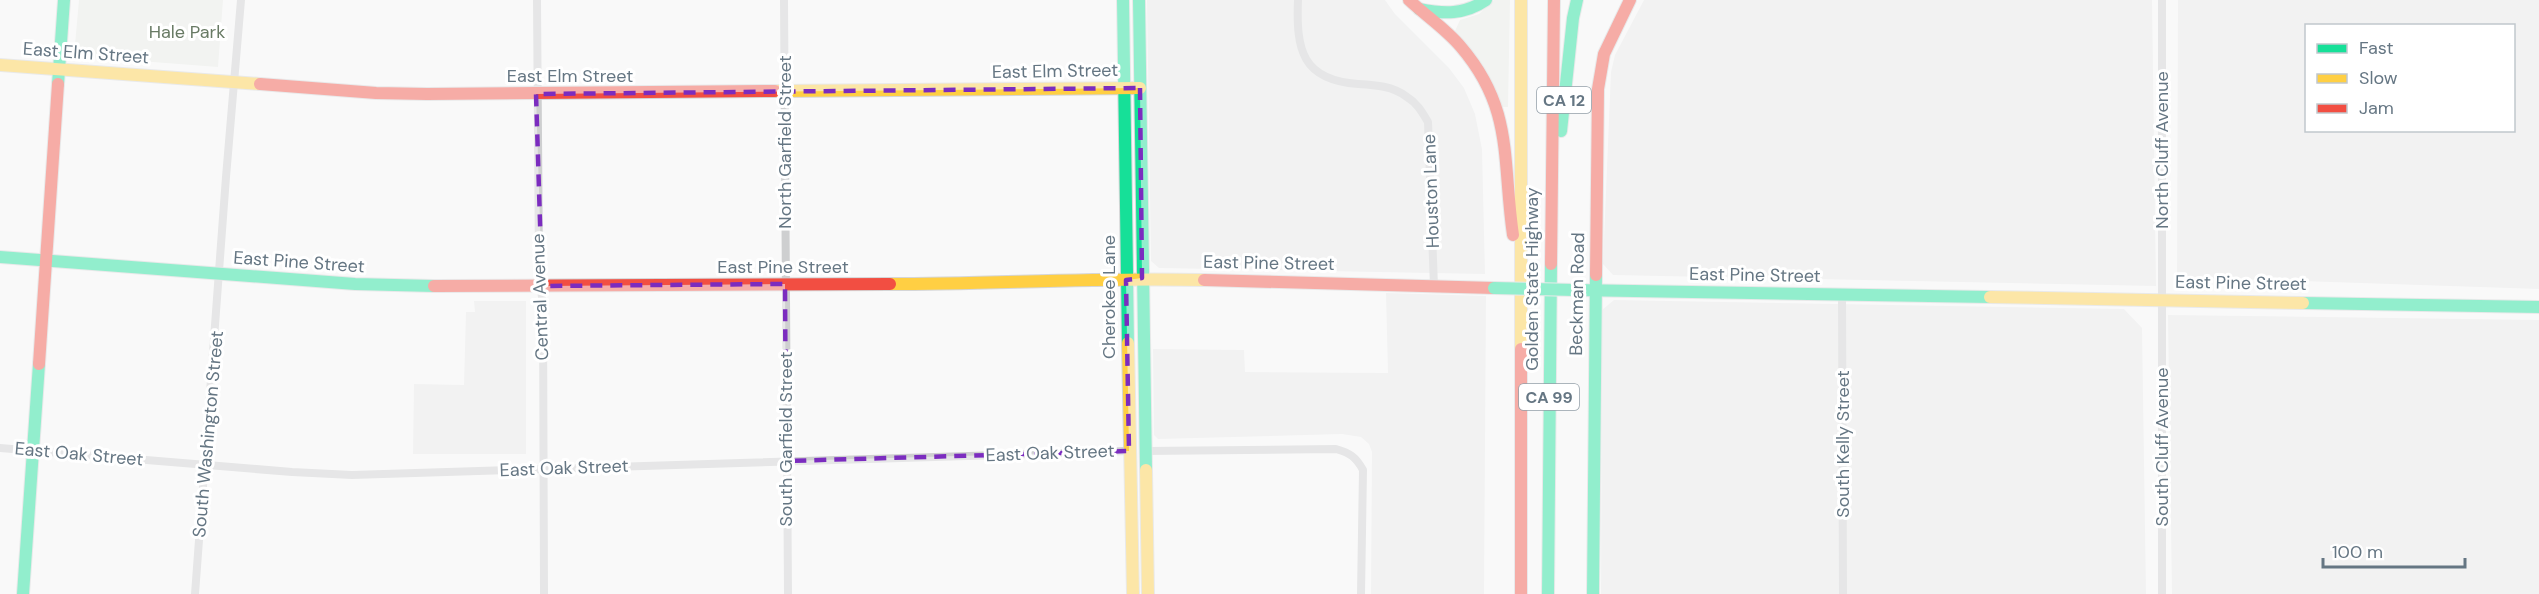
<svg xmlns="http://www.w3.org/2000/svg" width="2539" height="594" viewBox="0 0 2539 594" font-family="'DM Sans',sans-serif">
	<rect width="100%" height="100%" fill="#f9f9f9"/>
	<!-- built -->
	<g fill="#e8e9e9" fill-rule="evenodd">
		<path d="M1147 0H1385L1395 14 1449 68 1464 88 1475 114 1482 149 1485 274 1159 268 1151 261Z"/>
		<path d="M1644 0H2152L2156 286 1613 275 1603 264 1611 72 1615 55Z"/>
		<path d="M2178 0H2539V289L2177 277ZM2306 26H2514V130H2306Z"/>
		<path d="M1386 293 1486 296 1484 594H1371L1372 452 1369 444 1361 437 1342 434 1158 439 1154 435 1153 349 1244 350 1245 372 1388 373Z"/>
		<path d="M1614 300 2124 309 2142 328 2146 594H1601L1602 310Z"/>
		<path d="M474 301H526V454H413L414 384 464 385 466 312H475Z"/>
		<path d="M2168 315 2539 320V594H2172Z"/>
	</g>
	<!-- green -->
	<g fill="#e8ebe6">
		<path d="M79 0H223L218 67 74 56Z"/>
		<path d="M1494 0H1510L1508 107H1502C1491 73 1480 57 1455 31L1460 20 1479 14Z"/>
	</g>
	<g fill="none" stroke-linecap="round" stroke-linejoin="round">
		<!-- fast casing -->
		<g stroke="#d5d6d7" stroke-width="14">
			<g id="fast">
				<path d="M1123 0 1128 343"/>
				<path d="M1139 0 1146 470"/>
				<path d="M1419 9C1444 14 1464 15 1486 0"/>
				<path d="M58 84 64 0"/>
				<path d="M1561 131 1573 18 1577 0"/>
				<path d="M0 257 355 284 434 286"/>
				<path d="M1575 290 1990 297"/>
				<path d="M2303 303 2539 307"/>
				<path d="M23 594 39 364"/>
				<path d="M1548 594 1551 264"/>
				<path d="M1593 594 1596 275"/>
			</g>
		</g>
		<!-- slow casing -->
		<g stroke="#d5d6d7" stroke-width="14">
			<g id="slow">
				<path d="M1521 0V349"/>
				<path d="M0 65 260 84"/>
				<path d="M775 91 1140 88"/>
				<path d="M890 284C994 284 1099 277 1204 280"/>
				<path d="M1990 297 2303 303"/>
				<path d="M1128 343 1133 594"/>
				<path d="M1146 470 1148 594"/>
			</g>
		</g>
		<!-- jam casing -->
		<g stroke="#d5d6d7" stroke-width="14">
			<g id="jam">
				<path d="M1409 0C1426 16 1446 29 1461 47 1514 109 1502 160 1513 235"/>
				<path d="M260 84 376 93 427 94 775 91"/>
				<path d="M1551 264 1554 0"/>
				<path d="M1596 275 1598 89 1604 54 1630 0"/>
				<path d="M1204 280 1494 288"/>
				<path d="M434 286 890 284"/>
				<path d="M1521 349V594"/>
				<path d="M39 364 58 84"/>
			</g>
		</g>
		<!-- street -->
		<g stroke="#cecfd0" stroke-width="8">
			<path d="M537 0 539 269 543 307 544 594"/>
			<path d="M784 0 788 594"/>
			<path d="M1298 0C1296 50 1302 80 1358 84 1375 85 1393 86 1407 97 1417 103 1422 112 1428 122L1434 287"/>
			<path d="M2162 0V594"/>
			<path d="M1842 294 1843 594"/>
			<path d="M0 448 292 472 352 475 1129 451"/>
			<path d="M1145 451 1336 449C1350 453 1356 457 1363 470L1361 594"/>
			<path d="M195 594 226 177 241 0"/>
		</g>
		<!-- fast -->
		<use href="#fast" stroke="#16e098" stroke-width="12"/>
		<!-- slow -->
		<use href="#slow" stroke="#ffcf43" stroke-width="12"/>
		<!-- jam -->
		<use href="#jam" stroke="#f24e42" stroke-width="12"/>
		<!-- fast-bridge casing -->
		<g stroke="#d5d6d7" stroke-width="14" stroke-linecap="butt">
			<path id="fast-bridge" d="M1494 288 1575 290"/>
		</g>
		<!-- fast-bridge -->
		<use href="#fast-bridge" stroke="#16e098" stroke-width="12"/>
	</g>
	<!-- marked area -->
	<path d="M0 0H2539V594H0ZM1140 88 1142 278 1126 280 1129 451 786 461 785 284 542 286 536 94Z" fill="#f9f9f9" fill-opacity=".55" fill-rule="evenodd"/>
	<path fill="none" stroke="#7b2cbf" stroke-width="4.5" stroke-dasharray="12 8" stroke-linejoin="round" d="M1140 88 1142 278 1126 280 1129 451 786 461 785 284 542 286 536 94Z"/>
	<g text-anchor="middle" stroke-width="6" stroke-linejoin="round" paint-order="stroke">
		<!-- shield labels -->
		<g fill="#fff" stroke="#939fa8" stroke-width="1.5">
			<rect x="1537" y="87" width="54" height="26" rx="4.5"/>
			<rect x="1519" y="384" width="60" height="26" rx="4.5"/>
		</g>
		<g font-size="16" font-weight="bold" fill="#657683">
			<text x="1564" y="106">CA 12</text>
			<text x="1549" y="403">CA 99</text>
		</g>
		<!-- park labels -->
		<g font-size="18" fill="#687a64" stroke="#fff">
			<text x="187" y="38">Hale Park</text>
		</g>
		<!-- street labels -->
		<g font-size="18" fill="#657683" stroke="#fff">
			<text transform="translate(86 53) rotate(4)" y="6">East Elm Street</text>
			<text transform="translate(1055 71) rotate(-1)" y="6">East Elm Street</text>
			<text x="570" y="82">East Elm Street</text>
			<text transform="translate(785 142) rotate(-90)" y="6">North Garfield Street</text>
			<text transform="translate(2162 150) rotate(-90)" y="6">North Cluff Avenue</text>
			<text transform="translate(1431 191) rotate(-92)" y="6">Houston Lane</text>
			<text transform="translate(299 262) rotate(4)" y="6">East Pine Street</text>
			<text transform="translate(1269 263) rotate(1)" y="6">East Pine Street</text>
			<text x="783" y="273">East Pine Street</text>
			<text transform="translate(1755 275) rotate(1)" y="6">East Pine Street</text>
			<text transform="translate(1532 279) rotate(-90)" y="6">Golden State Highway</text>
			<text transform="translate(2241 283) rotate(1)" y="6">East Pine Street</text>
			<text transform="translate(1577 294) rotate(-89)" y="6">Beckman Road</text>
			<text transform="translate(540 297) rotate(-92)" y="6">Central Avenue</text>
			<text transform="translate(1109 297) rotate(-90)" y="6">Cherokee Lane</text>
			<text transform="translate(208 434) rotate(-85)" y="6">South Washington Street</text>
			<text transform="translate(786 439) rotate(-90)" y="6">South Garfield Street</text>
			<text transform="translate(1843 444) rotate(-90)" y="6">South Kelly Street</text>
			<text transform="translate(2162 447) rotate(-90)" y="6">South Cluff Avenue</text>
			<text transform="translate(1050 453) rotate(-2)" y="6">East Oak Street</text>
			<text transform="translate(79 454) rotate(5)" y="6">East Oak Street</text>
			<text transform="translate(564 468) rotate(-2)" y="6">East Oak Street</text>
		</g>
	</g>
	<!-- legend -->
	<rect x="2305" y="24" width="210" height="108" fill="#ffffff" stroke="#c1c8cd" stroke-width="1.5"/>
	<rect x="2317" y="44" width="30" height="9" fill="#16e098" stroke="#c1c8cd" stroke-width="1.5"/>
	<text x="2359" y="54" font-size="18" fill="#657683">Fast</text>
	<rect x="2317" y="74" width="30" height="9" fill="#ffcf43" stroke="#c1c8cd" stroke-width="1.5"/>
	<text x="2359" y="84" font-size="18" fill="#657683">Slow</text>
	<rect x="2317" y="104" width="30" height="9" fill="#f24e42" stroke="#c1c8cd" stroke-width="1.5"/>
	<text x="2359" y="114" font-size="18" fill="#657683">Jam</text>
	<!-- scale -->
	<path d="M2323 558v9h142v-9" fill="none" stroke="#657683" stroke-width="3"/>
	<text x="2332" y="558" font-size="18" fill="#657683" stroke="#ffffff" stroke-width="4.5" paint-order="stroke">100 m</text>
</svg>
